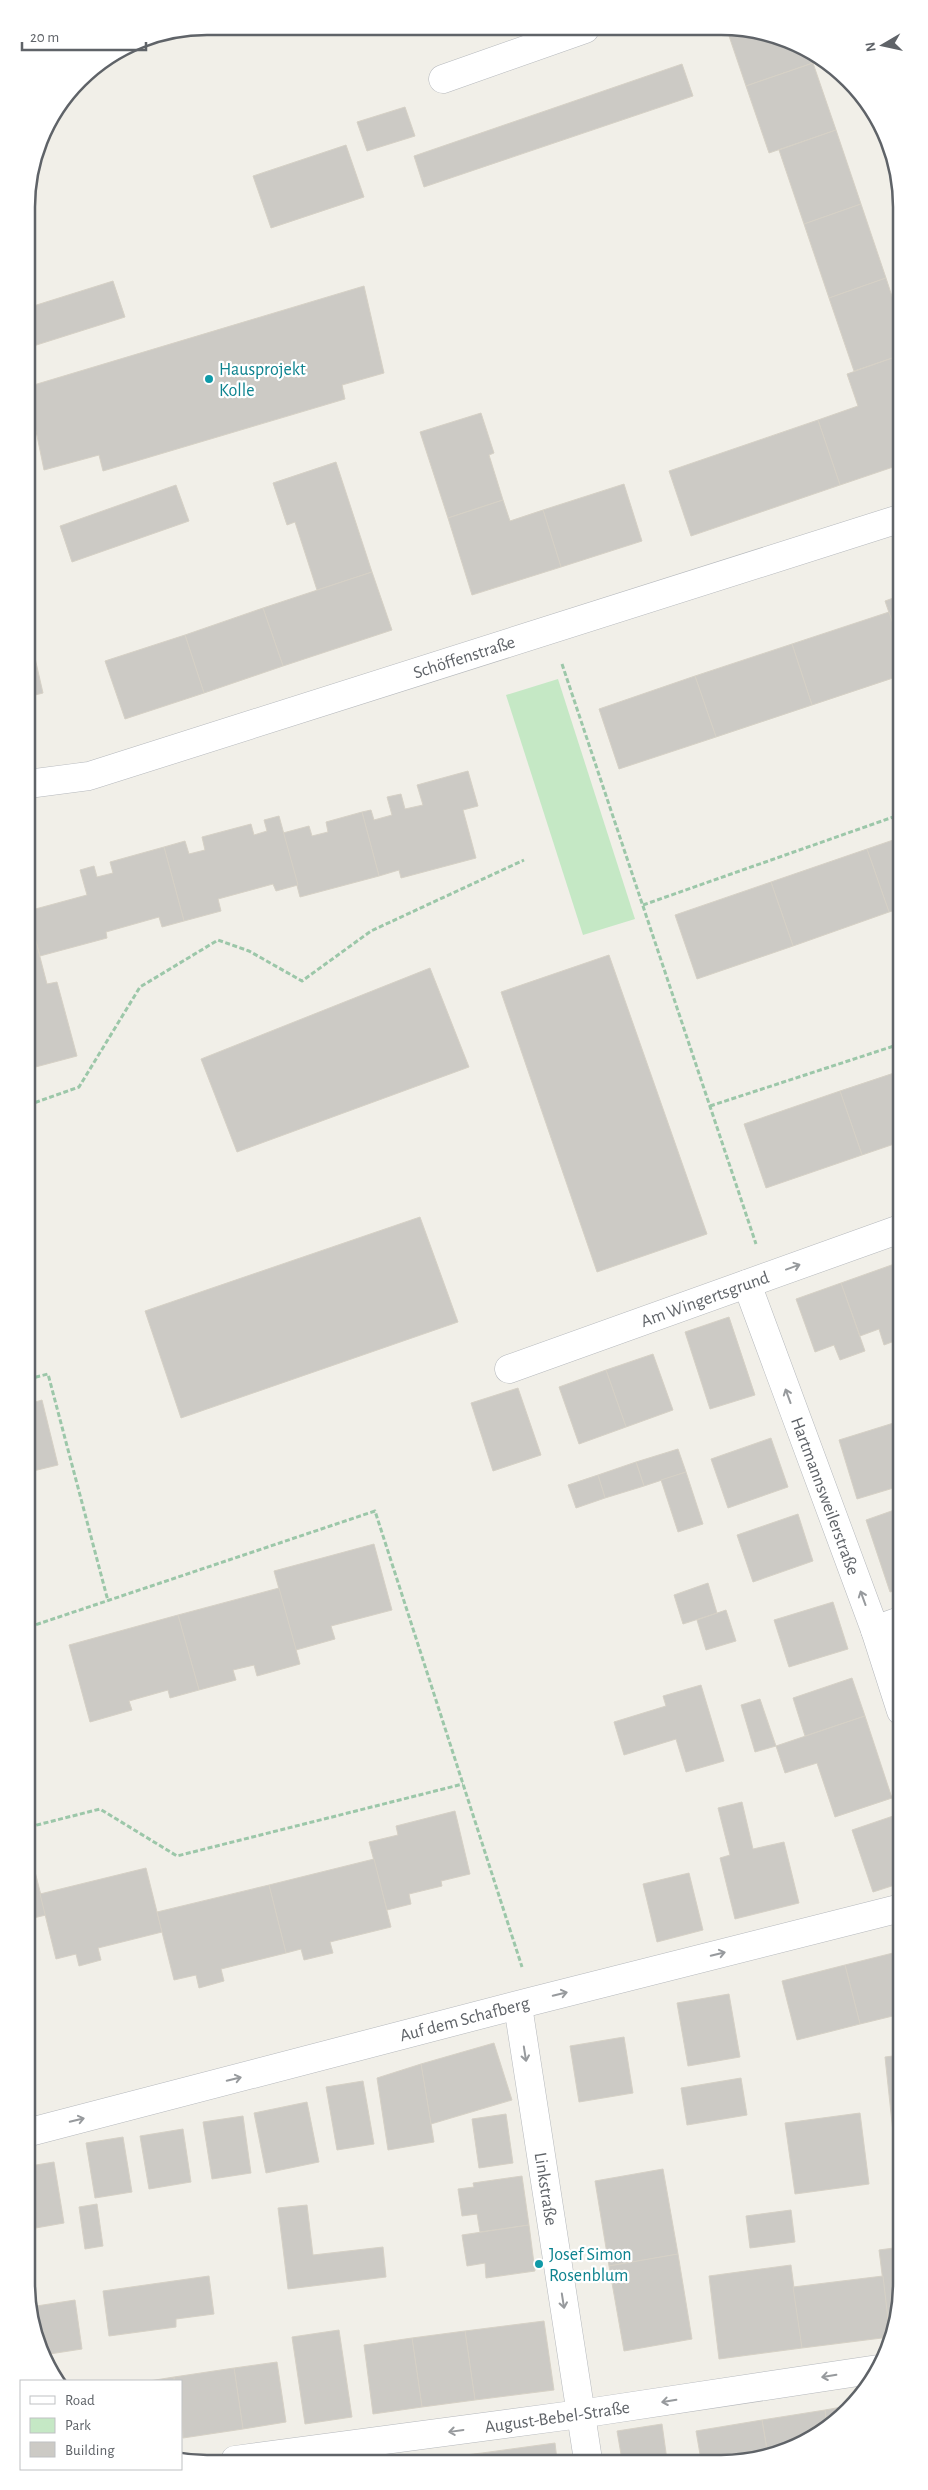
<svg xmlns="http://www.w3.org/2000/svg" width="928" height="2490" viewBox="0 0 928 2490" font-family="'Alegreya Sans',sans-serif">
	<rect width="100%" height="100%" fill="#f1efe8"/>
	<!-- green -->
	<path fill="#c5e8c5" d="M558 679 635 919 583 935 506 695Z"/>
	<!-- building -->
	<g fill="#cccac5" stroke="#d6d1c6">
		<path d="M727 30H757L801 45 808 50 813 63 746 86Z"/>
		<path d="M813 63 836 130 769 153 746 86Z"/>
		<path d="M682 64 693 96 424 187 414 156Z"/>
		<path d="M405 107 415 136 367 151 357 122Z"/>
		<path d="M836 130 861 204 804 224 779 150Z"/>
		<path d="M346 145 364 197 271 228 253 176Z"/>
		<path d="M861 204 886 278 829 298 804 224Z"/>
		<path d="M886 278 898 315V356L854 371 829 298Z"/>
		<path d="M113 281 125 317 27 348V308Z"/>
		<path d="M364 286 384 373 342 385 345 399 103 471 99 455 44 470 27 387Z"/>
		<path d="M898 356 899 465 840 485 818 420 858 406 847 374Z"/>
		<path d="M481 413 494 453 489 455 503 500 448 518 420 432Z"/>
		<path d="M818 420 840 485 691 536 669 471Z"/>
		<path d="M336 462 372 572 317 590 295 522 287 525 273 483Z"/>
		<path d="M624 484 642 541 561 567 543 510Z"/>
		<path d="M176 485 189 521 72 562 60 526Z"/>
		<path d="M503 500 510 521 543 510 561 567 472 595 448 518Z"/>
		<path d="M372 572 392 630 283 666 263 608Z"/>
		<path d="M899 596V642L885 601Z"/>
		<path d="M263 608 283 666 204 693 185 635Z"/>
		<path d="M889 612 899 642V676L812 705 792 644Z"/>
		<path d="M29 632 43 693 27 697V633Z"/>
		<path d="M185 635 204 693 125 719 105 661Z"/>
		<path d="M792 644 812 705 716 737 695 676Z"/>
		<path d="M695 676 716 737 619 769 599 709Z"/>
		<path d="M468 771 478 806 463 810 476 858 401 878 399 870 379 876 362 812 371 810 374 820 392 815 387 797 401 794 405 809 423 805 417 785Z"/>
		<path d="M362 812 379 876 300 897 283 833 309 826 312 836 328 832 326 822Z"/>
		<path d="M279 816 298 885 276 891 273 884 218 899 221 911 184 921 164 847 185 841 189 854 205 850 202 837 251 824 254 835 267 831 264 820Z"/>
		<path d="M899 838V909L889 912 867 849Z"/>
		<path d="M164 847 184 921 162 927 159 917 106 932 107 938 40 956 28 911 87 895 80 870 94 866 97 877 113 873 110 862Z"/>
		<path d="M867 849 889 912 793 946 771 882Z"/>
		<path d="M771 882 793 946 697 979 675 915Z"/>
		<path d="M28 911 47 984 57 982 77 1056 28 1069Z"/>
		<path d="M609 955 707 1234 597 1272 501 992Z"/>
		<path d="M430 968 469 1067 237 1152 201 1059Z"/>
		<path d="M900 1071V1142L862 1155 840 1091Z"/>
		<path d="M840 1091 862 1155 766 1188 744 1124Z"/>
		<path d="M420 1217 458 1322 181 1418 145 1311Z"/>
		<path d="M900 1262V1339L884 1345 879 1329 860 1336 841 1283Z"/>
		<path d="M841 1283 865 1351 840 1360 834 1345 815 1352 796 1299Z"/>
		<path d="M729 1317 755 1395 710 1409 685 1332Z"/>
		<path d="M653 1354 673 1410 626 1427 606 1370Z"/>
		<path d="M606 1370 626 1427 579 1444 559 1387Z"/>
		<path d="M518 1388 541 1455 493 1471 471 1403Z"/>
		<path d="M42 1400 58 1465 29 1472 28 1404Z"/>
		<path d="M900 1421V1486L857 1499 839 1440Z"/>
		<path d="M771 1438 788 1487 728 1508 711 1459Z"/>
		<path d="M678 1449 686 1472 644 1486 636 1462Z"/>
		<path d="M636 1462 644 1486 605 1498 598 1475Z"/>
		<path d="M686 1472 703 1524 678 1532 661 1480Z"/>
		<path d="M598 1475 605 1498 576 1508 568 1485Z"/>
		<path d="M900 1508V1589L890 1592 866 1520Z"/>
		<path d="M798 1514 813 1561 753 1582 737 1535Z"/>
		<path d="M374 1544 392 1610 331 1626 335 1639 296 1650 274 1571Z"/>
		<path d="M708 1583 717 1613 683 1624 674 1595Z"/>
		<path d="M279 1588 300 1664 257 1676 254 1665 233 1670 236 1680 199 1690 178 1615Z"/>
		<path d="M833 1602 848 1649 789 1667 774 1620Z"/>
		<path d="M726 1610 736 1641 706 1650 697 1620Z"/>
		<path d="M178 1615 199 1690 170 1698 168 1690 129 1701 132 1710 90 1722 69 1645Z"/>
		<path d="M852 1678 865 1716 805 1736 793 1698Z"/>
		<path d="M701 1685 724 1761 686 1772 676 1739 624 1755 614 1722 666 1706 663 1696Z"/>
		<path d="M760 1699 776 1746 755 1752 741 1705Z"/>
		<path d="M865 1716 892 1798 835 1817 817 1763 785 1773 776 1746Z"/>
		<path d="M742 1802 753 1849 784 1842 799 1903 735 1919 720 1858 730 1855 718 1808Z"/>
		<path d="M455 1811 470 1874 441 1881 442 1886 409 1894 411 1904 387 1910 369 1842 398 1835 396 1826Z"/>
		<path d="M899 1814 901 1883 873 1892 852 1830Z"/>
		<path d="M29 1848 46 1915 29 1919Z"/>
		<path d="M374 1859 391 1927 330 1942 333 1953 304 1960 301 1949 286 1953 269 1885Z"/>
		<path d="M146 1868 162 1932 98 1948 101 1960 79 1966 76 1954 56 1959 40 1894Z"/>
		<path d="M689 1873 703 1930 657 1942 643 1884Z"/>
		<path d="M269 1885 286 1953 221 1969 224 1981 199 1988 196 1975 174 1980 157 1912Z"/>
		<path d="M901 1951V2014L860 2024 845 1965Z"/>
		<path d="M845 1965 860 2024 797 2040 782 1981Z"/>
		<path d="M729 1994 740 2057 688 2066 677 2003Z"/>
		<path d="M624 2037 633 2093 579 2102 570 2046Z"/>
		<path d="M494 2043 512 2100 431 2124 421 2064Z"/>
		<path d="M901 2055V2131L893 2132 885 2057Z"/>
		<path d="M421 2064 434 2142 388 2150 377 2078Z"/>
		<path d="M741 2078 747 2115 687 2125 681 2088Z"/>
		<path d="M363 2081 374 2144 337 2150 326 2087Z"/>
		<path d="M307 2102 319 2162 266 2173 254 2113Z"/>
		<path d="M860 2113 869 2184 795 2194 785 2123Z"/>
		<path d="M506 2114 513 2163 479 2168 472 2119Z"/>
		<path d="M243 2116 251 2173 212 2179 203 2122Z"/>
		<path d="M183 2129 191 2182 149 2189 140 2136Z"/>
		<path d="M901 2131V2203L893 2132Z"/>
		<path d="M123 2137 132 2192 95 2198 86 2143Z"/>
		<path d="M54 2162 64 2223 30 2229V2166Z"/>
		<path d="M663 2169 678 2254 609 2266 595 2181Z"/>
		<path d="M522 2176 529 2225 480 2232 477 2214 462 2216 458 2189 474 2187 473 2183Z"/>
		<path d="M97 2204 103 2246 85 2249 79 2207Z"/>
		<path d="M307 2205 313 2255 383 2247 386 2277 288 2289 278 2208Z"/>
		<path d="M791 2210 795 2242 750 2248 746 2216Z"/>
		<path d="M529 2225 535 2271 486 2278 485 2263 467 2266 462 2235Z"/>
		<path d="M901 2247V2295L890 2337 879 2250Z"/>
		<path d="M678 2254 692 2339 624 2351 609 2266Z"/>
		<path d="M791 2265 802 2348 719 2359 709 2276Z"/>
		<path d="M209 2276 214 2314 176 2319V2327L109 2336 103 2291Z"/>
		<path d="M883 2276 890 2337 802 2348 793 2287Z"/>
		<path d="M75 2300 82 2349 43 2355 30 2320V2307Z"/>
		<path d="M544 2321 554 2390 475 2400 465 2331Z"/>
		<path d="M339 2330 352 2417 305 2424 292 2337Z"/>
		<path d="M465 2331 475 2400 422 2407 412 2338Z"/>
		<path d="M412 2338 422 2407 373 2414 364 2345Z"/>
		<path d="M277 2362 286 2422 243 2429 234 2368Z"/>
		<path d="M234 2368 243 2429 183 2438 181 2381H174V2377Z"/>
		<path d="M174 2377V2381H149Z"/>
		<path d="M853 2405 827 2427 825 2410Z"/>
		<path d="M825 2410 827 2427 812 2439 768 2456 762 2420Z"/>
		<path d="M762 2420 768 2456 757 2460H701L696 2431Z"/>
		<path d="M662 2424 667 2460H622L617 2431Z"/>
		<path d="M555 2443 557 2460H483L482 2453Z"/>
		<path d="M482 2453 483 2460H423Z"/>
	</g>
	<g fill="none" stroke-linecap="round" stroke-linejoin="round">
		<!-- street casing -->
		<g stroke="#b5b8bc" stroke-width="29">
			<g id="street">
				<path d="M443 79 585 29"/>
				<path id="s1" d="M28 784 89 776 899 519"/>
				<path id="s2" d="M747 1284 875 1630 901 1711"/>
				<path id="s3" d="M509 1369 900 1229"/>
				<path d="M875 1630 900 1621"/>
				<path id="s4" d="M518 2006 588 2460"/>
				<path id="s5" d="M30 2132 533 2001 901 1908"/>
				<path id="s6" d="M235 2460 580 2414 878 2369"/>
			</g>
		</g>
		<!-- path -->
		<g stroke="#9cc7a9" stroke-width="3" stroke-dasharray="5 2.5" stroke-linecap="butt">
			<path d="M562 664 756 1244"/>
			<path d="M643 905 899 815"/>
			<path d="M28 1105 79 1087 140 987 218 940 249 951 302 981 371 931 524 860"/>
			<path d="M710 1106 900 1044"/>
			<path d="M28 1379 48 1374 108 1601"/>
			<path d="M29 1627 375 1511 522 1967"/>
			<path d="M29 1827 100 1809 177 1856 463 1784"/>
		</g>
		<!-- street -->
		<use href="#street" stroke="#fff" stroke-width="28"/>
	</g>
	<!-- one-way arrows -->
	<defs><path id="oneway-shaft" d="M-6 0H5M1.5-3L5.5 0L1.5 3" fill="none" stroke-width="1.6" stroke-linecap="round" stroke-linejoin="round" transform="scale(1.25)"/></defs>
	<g stroke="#979a9d">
		<use href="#oneway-shaft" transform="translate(793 1267) rotate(-20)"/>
		<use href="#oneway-shaft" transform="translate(788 1396) rotate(-110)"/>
		<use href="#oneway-shaft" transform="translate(863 1598) rotate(-110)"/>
		<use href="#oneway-shaft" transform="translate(718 1954) rotate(-14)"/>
		<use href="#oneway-shaft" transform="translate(560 1994) rotate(-14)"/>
		<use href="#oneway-shaft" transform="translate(525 2054) rotate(81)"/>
		<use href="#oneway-shaft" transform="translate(234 2079) rotate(-14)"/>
		<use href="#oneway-shaft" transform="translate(77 2120) rotate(-14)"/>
		<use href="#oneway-shaft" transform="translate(563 2301) rotate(81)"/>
		<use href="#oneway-shaft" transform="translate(829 2376) rotate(171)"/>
		<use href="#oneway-shaft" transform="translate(669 2401) rotate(171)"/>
		<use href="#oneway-shaft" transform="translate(456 2431) rotate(172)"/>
	</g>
	<!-- markers -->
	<g fill="#0f9aa8" stroke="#fff" stroke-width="2">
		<circle cx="209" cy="379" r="5"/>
		<circle cx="539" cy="2264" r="5"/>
	</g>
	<g text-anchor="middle" stroke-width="4.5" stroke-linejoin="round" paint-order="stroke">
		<!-- culture labels -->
		<g font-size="18" fill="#0d838f" stroke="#fff" text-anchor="start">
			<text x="219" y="375">Hausprojekt<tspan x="219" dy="21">Kolle</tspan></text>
			<text x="549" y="2260">Josef Simon<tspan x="549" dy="21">Rosenblum</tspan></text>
		</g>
		<!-- street labels -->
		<g font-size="18" fill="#5f6368" stroke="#fff">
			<text dy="6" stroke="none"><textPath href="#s1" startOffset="455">Schöffenstraße</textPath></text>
			<text dy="6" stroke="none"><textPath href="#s3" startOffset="208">Am Wingertsgrund</textPath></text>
			<text dy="6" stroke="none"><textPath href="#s2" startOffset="226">Hartmannsweilerstraße</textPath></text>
			<text dy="6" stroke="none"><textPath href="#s5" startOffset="449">Auf dem Schafberg</textPath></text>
			<text dy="6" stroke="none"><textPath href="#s4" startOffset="185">Linkstraße</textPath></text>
			<text dy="6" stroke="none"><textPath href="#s6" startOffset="325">August-Bebel-Straße</textPath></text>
		</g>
	</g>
	<!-- crop -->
	<path d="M0 0H928V2490H0ZM207 35H721A172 172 0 0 1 893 207V2283A172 172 0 0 1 721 2455H207A172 172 0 0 1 35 2283V207A172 172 0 0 1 207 35Z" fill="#fff" fill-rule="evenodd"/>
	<path fill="none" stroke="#5f6368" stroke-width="2.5" d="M207 35H721A172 172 0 0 1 893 207V2283A172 172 0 0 1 721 2455H207A172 172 0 0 1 35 2283V207A172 172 0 0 1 207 35Z"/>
	<!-- legend -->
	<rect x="20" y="2380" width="162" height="90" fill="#ffffff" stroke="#bfc1c3"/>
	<rect x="30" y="2396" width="25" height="8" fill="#ffffff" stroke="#bfc1c3"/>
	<text x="65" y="2405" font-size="15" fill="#5f6368">Road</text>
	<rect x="30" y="2418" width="25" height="15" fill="#c5e8c5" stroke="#bfc1c3"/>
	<text x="65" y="2430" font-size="15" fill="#5f6368">Park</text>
	<rect x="30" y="2442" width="25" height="15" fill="#cccac5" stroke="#bfc1c3"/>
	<text x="65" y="2455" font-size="15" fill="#5f6368">Building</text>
	<!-- north arrow -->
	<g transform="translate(883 45) rotate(261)" stroke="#ffffff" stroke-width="4" paint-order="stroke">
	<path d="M0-4L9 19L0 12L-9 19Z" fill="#5f6368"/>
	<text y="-8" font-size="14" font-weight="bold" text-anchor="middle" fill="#5f6368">N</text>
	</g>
	<!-- scale -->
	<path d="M22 42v8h124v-8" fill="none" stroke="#5f6368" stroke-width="2.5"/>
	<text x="30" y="42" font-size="15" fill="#5f6368" stroke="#ffffff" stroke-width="4" paint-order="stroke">20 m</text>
</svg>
